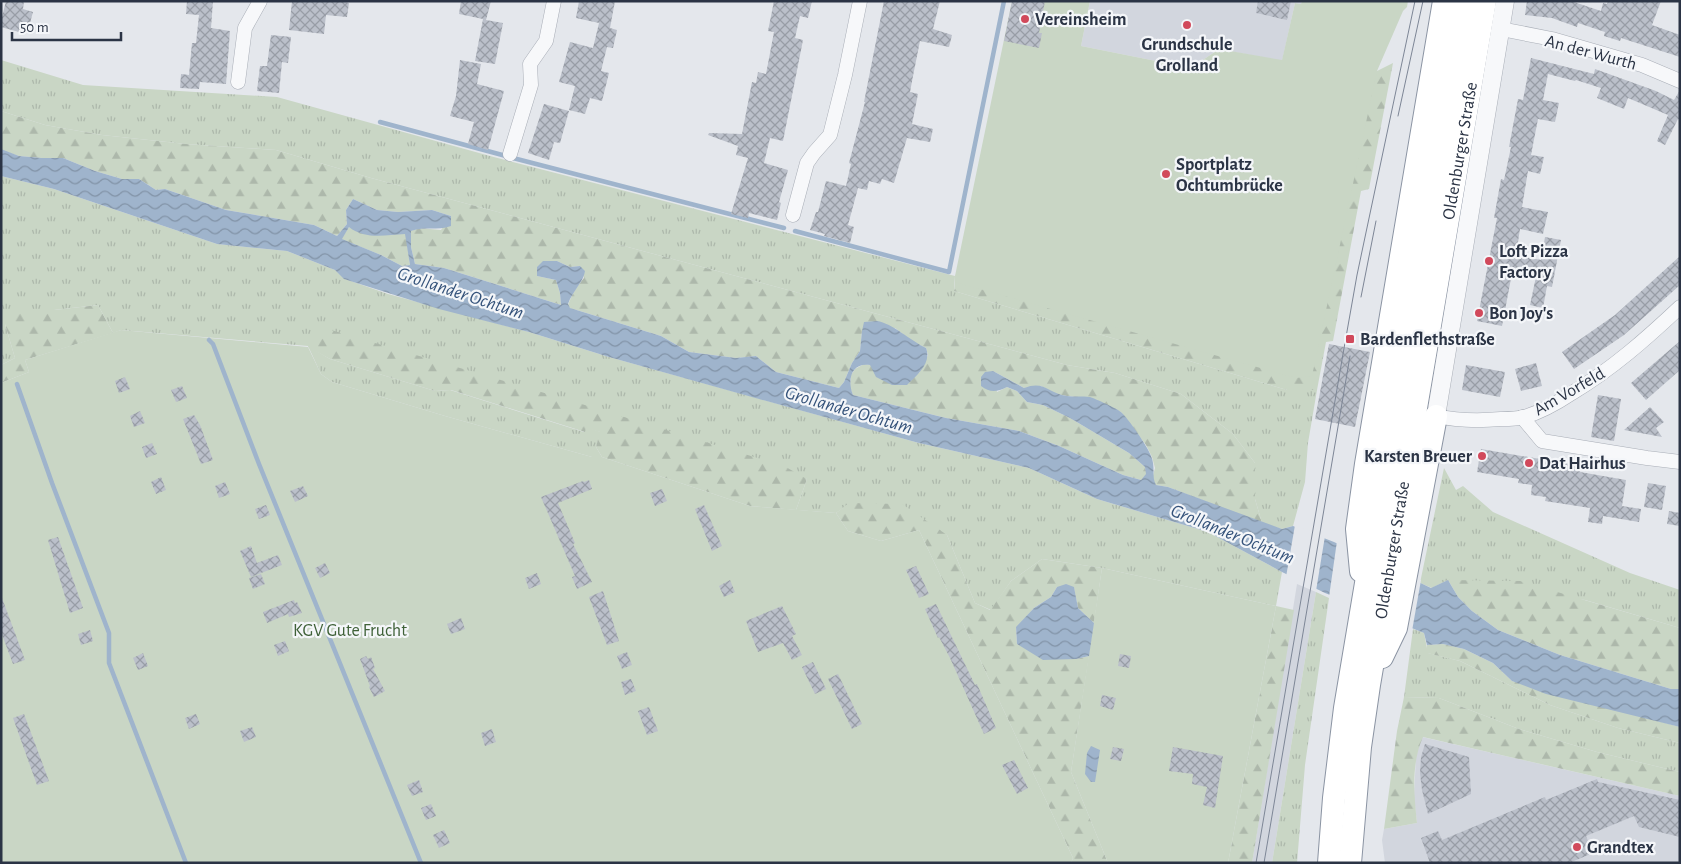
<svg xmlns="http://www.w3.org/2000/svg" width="1681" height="864" viewBox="0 0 1681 864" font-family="'Alegreya Sans',sans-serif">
	<defs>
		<pattern id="grass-tufts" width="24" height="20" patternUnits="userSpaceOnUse" patternTransform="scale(1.25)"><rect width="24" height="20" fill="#c9d6c5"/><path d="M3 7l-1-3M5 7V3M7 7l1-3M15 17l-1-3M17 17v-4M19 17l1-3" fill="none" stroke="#adb8ab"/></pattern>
		<pattern id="forest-firs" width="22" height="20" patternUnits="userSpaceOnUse" patternTransform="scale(1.25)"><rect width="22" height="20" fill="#c9d6c5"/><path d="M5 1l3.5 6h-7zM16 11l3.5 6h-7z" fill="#adb8ab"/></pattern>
		<pattern id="water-waves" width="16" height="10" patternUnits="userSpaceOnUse" patternTransform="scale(1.25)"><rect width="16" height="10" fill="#9fb4cc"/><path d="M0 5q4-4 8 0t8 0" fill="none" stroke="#8293a7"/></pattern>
		<pattern id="building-cross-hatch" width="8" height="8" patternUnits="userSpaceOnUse" patternTransform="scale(1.25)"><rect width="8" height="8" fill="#bbc0ca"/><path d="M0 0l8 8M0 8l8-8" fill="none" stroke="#989da6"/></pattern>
	</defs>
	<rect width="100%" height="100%" fill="#e4e7ec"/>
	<!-- built -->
	<g fill="#d2d6de">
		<path d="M1090 1H1302L1301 4 1295 3 1282 61 1219 49 1191 68 1081 46Z"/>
		<path d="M1297 584 1316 592 1272 863H1252Z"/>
		<path d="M1422 737 1680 796V863H1385L1382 840 1384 829 1417 823 1414 797 1416 756Z"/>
	</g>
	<!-- grass -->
	<g fill="url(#grass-tufts)">
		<path d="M1 60 83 85 277 97 490 156 955 276 954 291 1287 390H1317L1308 443 1305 482 1293 526 1282 529 1262 523 1255 499V463L1233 434 1181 394 1115 373 1067 365 371 178 276 150 186 144 102 135 45 125 1 111Z"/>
		<path d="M1 176 54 189 217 244 287 251 335 270 345 279 388 294 529 332 609 357 919 443 1029 468 1097 499 1208 532 1282 572 1276 606 1102 568 1042 559 1011 581 991 610 975 603 947 535 849 504 836 513 796 510 807 479 308 346 330 359 435 391 450 390 584 432 586 427 601 432 596 447 602 457H592L445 416 332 382 321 374 308 346 121 330 113 333 98 305 54 310H1Z"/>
		<path d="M1 324H5L15 358 1 365Z"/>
		<path d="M1444 468 1456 490 1463 486 1493 512 1630 573 1680 590V628L1585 600 1448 580 1432 588 1420 583Z"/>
		<path d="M1316 592 1329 598 1305 765 1297 863H1272Z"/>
		<path d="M1413 629 1424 633 1428 653 1460 661 1550 705 1618 728 1680 743V772L1597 752 1519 729 1439 698 1404 697Z"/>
	</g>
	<!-- forest -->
	<g fill="url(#forest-firs)">
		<path d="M1393 63 1369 189 1361 191 1333 341 1326 342 1317 390H1287L954 291 955 282Z"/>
		<path d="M1 111 45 125 102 135 186 144 276 150 371 178 1067 365 1115 373 1181 394 1233 434 1255 463V499L1262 523 1168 487 1156 485 1152 479 1155 468 1152 457 1146 445 1121 412 1090 398 1067 396 1056 394 1041 386 1024 388 993 371 997 392 1007 387 1017 391 1027 402 1043 405 1070 418 1129 453 1145 467 1147 474 1141 480 1123 475 1059 446 1019 431 946 418 853 395 850 387 851 375 855 369 864 364 919 373 928 355 926 348 913 342 895 328 862 331 860 351 852 363 844 382 839 388 776 372 756 356 736 358 689 352 661 336 570 308 568 305C572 294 577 286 584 278L580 266 570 267 557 261 537 276 556 280 560 293 561 305 444 268 415 264 411 247V231L419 228 441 230 451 216 432 210 398 212 377 210 353 199 346 210 347 224 337 236 314 225 226 210 165 189 156 190 139 179H122L95 171 63 158H42L19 156 1 150Z"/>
		<path d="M349 227 406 234 410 265 402 266 381 255 341 239Z"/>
		<path d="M98 305 113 333 25 360 29 372 1 383V365L15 358 5 324H1V310H54Z"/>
		<path d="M331 330 575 402 784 466 807 479 796 510 750 506 602 457 596 447 600 432 586 428 585 432 451 390 435 391 330 359 308 347 313 334Z"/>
		<path d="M849 503 902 504 947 535 975 603 990 610 1011 581 1042 559 1102 568 1094 623 1078 608 1074 588 1057 587 1051 597 1034 608 1016 628 1017 644 1076 659 1089 656 1071 772 1108 863H1071L1073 858 919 530 881 541 848 531 836 513Z"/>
		<path d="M1448 580 1520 581 1680 628V689H1671L1560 655 1498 630 1472 611 1458 597Z"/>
		<path d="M1276 606 1294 610 1252 863H1228Z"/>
		<path d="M1443 644 1464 649 1493 663 1512 681 1680 727V743L1618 728 1550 705 1460 661 1427 653V645Z"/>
		<path d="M1404 697 1439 698 1519 729 1597 752 1680 772V796L1423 737C1411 764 1414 794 1417 823L1384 829 1397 731Z"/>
	</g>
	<!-- garden -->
	<g fill="#c9d6c5">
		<path d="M1012 1H1090L1081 46 1191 68 1219 49 1282 60 1295 3 1301 4 1302 1H1408L1407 7 1403 11 1377 71 1312 376 1296 378 955 282V276Z"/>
		<path d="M121 330 308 347 321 374 332 382 445 416 592 457H602L750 506 836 513 848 531 881 541 919 530 1073 858 1071 863H1V383L29 372 25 360Z"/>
		<path d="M1102 568 1276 606 1228 863H1108L1071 772Z"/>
	</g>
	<!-- water -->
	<g fill="url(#water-waves)" fill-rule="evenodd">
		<path d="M1 149 19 156 42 158H63L95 171 122 179H139L156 190 165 189 226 210 314 225 337 236 347 224 346 210 353 199 377 210 398 212 432 210 451 216V226C437 231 425 226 411 231V247L415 264 444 268 561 305 560 293 556 280 537 276V267L543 261H557L570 267 580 266 585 271C584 281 572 292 568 304L570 308 661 336 689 352 736 358 756 356 776 372 839 388 844 382 852 363 860 351 862 331 864 322C868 322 873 321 877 321 892 323 911 341 926 348 932 363 917 375 907 385H892L876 377 870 365C851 362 847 380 853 395L946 418 1019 431 1059 446 1123 475 1141 480 1146 474 1145 467 1129 453 1070 418 1043 405 1027 402 1017 391 1007 387C997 392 990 393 981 386V377L985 372 993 371 1024 388C1044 380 1048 393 1067 396 1074 397 1082 396 1090 397 1096 399 1116 408 1121 412 1128 418 1148 447 1151 456 1156 467 1151 476 1156 485L1168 487 1282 529 1293 526 1334 542 1431 588 1448 580 1458 597 1472 611 1498 630 1560 655 1671 689H1680V727L1546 694 1512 681 1493 663 1464 649 1443 644 1427 645 1424 633 1325 593 1282 572 1208 532 1097 499 1029 468 919 443 759 399 609 357 529 332 439 309 344 279 335 270 287 251 217 244 54 189 1 176ZM349 227C365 240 386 235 405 234L410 265 402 266 381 255 342 239Z"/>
		<path d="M1066 584 1074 587 1078 608 1094 623 1089 656 1076 659 1043 660 1017 644 1016 627 1034 608 1051 597 1057 587Z"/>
		<path d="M1091 746 1100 750 1095 782H1091L1085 774 1087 753Z"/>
	</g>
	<!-- pier -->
	<g fill="#e4e7ec">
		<path d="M1295 525 1325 536 1316 591 1286 577Z"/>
		<path d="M1337 541 1421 580 1412 631 1329 597Z"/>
	</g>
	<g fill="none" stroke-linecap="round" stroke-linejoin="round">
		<!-- stream -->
		<g stroke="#9fb4cc" stroke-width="4.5">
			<path d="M380 122 506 156"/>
			<path d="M513 158 784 228"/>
			<path d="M795 231 949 272 1004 1"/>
			<path d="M209 340 213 344 259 464 421 863"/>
			<path d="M17 384 52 483 109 633V663L186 863"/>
		</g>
	</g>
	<!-- building -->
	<g fill="url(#building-cross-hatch)">
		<path d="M6 1H24L23 9 33 12 30 23 22 22 19 32 1 27V21Z"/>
		<path d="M187 1H213L211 28 230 31 226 84 200 82 199 89 180 88 181 74 189 75 192 43H196L199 15 186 14Z"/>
		<path d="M292 1H342L349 3 347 17 326 15 324 34 289 30Z"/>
		<path d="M461 1H491L486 20 503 23 495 64 475 61 483 19 459 14Z"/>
		<path d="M579 1H615L610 28 617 30 613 48 607 47 601 71 609 73 602 101 590 98 585 114 569 110 575 86 559 82 570 42 593 48 599 23 576 18Z"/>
		<path d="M774 1H812L808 18 800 16 795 38 803 40 783 141 770 138 764 163 788 170 779 202 781 203 777 220 749 213 748 218 731 214 748 158 736 155 738 146 708 135 709 133 742 134 752 82 756 83 758 72 766 74 774 32 768 31Z"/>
		<path d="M884 1H940L933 29 952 35 949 47 920 41 913 76 910 92 918 94 912 124 933 129 930 142 907 138 894 183 882 179 880 184 869 181 867 190 858 188 848 225 854 227 850 243 824 236 825 234 810 230 816 212H818L826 181 846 186 851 164 849 163 865 102H864Z"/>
		<path d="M1012 1H1045L1039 33H1042L1039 48 1004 41Z"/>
		<path d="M1258 1H1291L1287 20 1256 13Z"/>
		<path d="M1527 1H1571L1601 11 1603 3 1607 4 1608 1H1661L1652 25 1680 35V57L1621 38 1620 41 1604 36 1605 32 1578 23 1577 27 1552 18 1525 15Z"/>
		<path d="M271 35 291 37 288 63 282 62 279 93 257 91 260 66H267Z"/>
		<path d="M1531 58 1594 74 1595 69 1656 91 1674 100 1680 90V120L1678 119 1665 145 1657 141 1668 115 1628 98 1624 109 1597 98 1601 88 1576 80 1575 81 1548 74 1543 100 1559 103 1555 122 1538 119 1531 155 1544 157 1540 174 1528 171 1522 207 1548 212 1543 234 1520 229 1516 255 1541 260 1545 237 1561 240 1552 287 1547 286 1543 308 1530 305 1537 272 1513 268 1502 326 1477 321 1497 218H1494L1501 179 1504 180 1511 147H1509L1518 99 1523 100Z"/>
		<path d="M460 60 481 64 477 84 504 91 488 150 468 144 474 122 450 116 456 96Z"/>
		<path d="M544 104 569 111 560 143 554 142 549 160 528 153Z"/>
		<path d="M1680 256V285L1624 335 1574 369 1562 352 1615 315Z"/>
		<path d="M1680 341V370L1646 400 1631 383Z"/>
		<path d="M1329 344 1370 352 1355 427 1315 419Z"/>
		<path d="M1536 363 1542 386 1521 391 1515 369Z"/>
		<path d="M1466 365 1505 372 1500 397 1462 390Z"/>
		<path d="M125 377 130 389 119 393 115 381Z"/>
		<path d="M182 386 187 398 176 402 171 390Z"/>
		<path d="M1598 395 1621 399 1614 441 1591 437Z"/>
		<path d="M1650 407 1664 422 1656 428 1662 437 1624 430Z"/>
		<path d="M140 411 145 423 134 427 130 416Z"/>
		<path d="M194 415 200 425 213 460 201 464 183 419Z"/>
		<path d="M152 443 157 454 146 458 142 447Z"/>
		<path d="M1481 449 1581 466 1580 472 1626 480 1622 506 1641 509 1639 522 1603 516 1602 524 1588 522 1590 508 1545 501 1546 497 1531 495 1532 485 1518 483 1519 479 1477 472Z"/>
		<path d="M161 477 166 490 156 494 151 482Z"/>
		<path d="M589 480 592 489 558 503 575 543 573 544 592 582 577 589 572 577 575 576 541 497 583 481 584 482Z"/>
		<path d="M225 482 230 494 219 498 215 486Z"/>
		<path d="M1648 483 1666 486 1662 510 1644 507Z"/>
		<path d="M303 486 308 496 295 502 290 491Z"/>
		<path d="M662 489 667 501 655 506 650 493Z"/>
		<path d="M266 505 270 515 259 519 255 509Z"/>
		<path d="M704 505 722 546 712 551 695 509Z"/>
		<path d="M1669 511 1680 513V526L1667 524Z"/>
		<path d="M58 537 83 608 70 613 48 540Z"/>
		<path d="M251 546 257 563 278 555 282 565 251 577 240 551Z"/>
		<path d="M325 563 330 573 320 578 315 568Z"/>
		<path d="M916 566 929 594 919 598 906 570Z"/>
		<path d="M537 573 541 584 529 589 525 578Z"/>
		<path d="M261 574 265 584 253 589 249 578Z"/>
		<path d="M730 580 735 592 724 597 719 586Z"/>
		<path d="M603 591 619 641 607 645 589 597Z"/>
		<path d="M2 598 25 660 13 664 1 632Z"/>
		<path d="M294 600 295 603 297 602 302 613 289 617 288 614 267 623 263 612Z"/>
		<path d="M936 604 975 685 977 684 996 728 984 734 950 658 939 637 938 638 925 609Z"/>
		<path d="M782 606 796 634 792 636 802 655 792 660 783 643 758 652 746 621Z"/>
		<path d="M461 618 465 629 451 634 447 624Z"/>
		<path d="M90 630 93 641 81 645 78 634Z"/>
		<path d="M285 641 289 651 278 656 274 645Z"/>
		<path d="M627 652 632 665 622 669 617 656Z"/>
		<path d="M143 653 148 666 138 670 133 658Z"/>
		<path d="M1120 654 1131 656 1129 668 1118 666Z"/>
		<path d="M366 656 368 659 371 657 375 668 373 669 385 691 374 697 369 687 370 686 360 659Z"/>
		<path d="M813 662 826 689 815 694 802 667Z"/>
		<path d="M838 674 862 724 852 729 828 679Z"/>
		<path d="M631 679 636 691 625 695 621 682Z"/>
		<path d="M1102 695 1116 698 1113 710 1100 706Z"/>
		<path d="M649 707 658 731 647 735 638 711Z"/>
		<path d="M24 714 49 781 37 785 13 718Z"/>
		<path d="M196 714 200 724 189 729 185 718Z"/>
		<path d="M252 727 256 737 244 742 240 731Z"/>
		<path d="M492 729 496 742 485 746 481 733Z"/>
		<path d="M1425 744 1469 757 1471 794 1428 814 1422 790 1420 773 1421 757Z"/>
		<path d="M1113 747 1124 749 1121 761 1110 759Z"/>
		<path d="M1173 747 1223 756 1215 808 1203 805 1207 787 1192 784 1193 774 1169 771Z"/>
		<path d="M1014 760 1028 788 1017 794 1002 765Z"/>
		<path d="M1597 779 1598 782 1680 800V837L1639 827 1634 816 1586 836 1593 853 1569 863H1430L1421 838 1438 831 1442 840 1545 797 1546 800Z"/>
		<path d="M419 780 423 792 412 796 407 785Z"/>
		<path d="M431 804 436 816 426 820 421 808Z"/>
		<path d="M444 830 450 843 439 848 433 835Z"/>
	</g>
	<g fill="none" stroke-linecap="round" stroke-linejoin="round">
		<!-- minor casing -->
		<g stroke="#a9aeb7" stroke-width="15">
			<g id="minor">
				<path d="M1501 29 1552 39 1642 65 1680 81"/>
				<path d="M238 82 245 28 260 1"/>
				<path d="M510 154 531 85 530 64 546 41 554 1"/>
				<path d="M793 215 807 163 814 153 830 135 845 75 860 1"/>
				<path d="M1436 416C1459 421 1479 421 1501 419 1509 419 1517 419 1524 417 1541 412 1557 403 1572 393 1612 369 1646 339 1680 307"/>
				<path d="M1522 417 1542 441 1647 458 1680 462"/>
			</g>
		</g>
		<!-- tertiary casing -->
		<g stroke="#a9aeb7" stroke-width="19">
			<path id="tertiary" d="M1436 416 1505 1"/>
		</g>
		<!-- trunk casing -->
		<g stroke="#8b94a3" stroke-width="24">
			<g id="trunk">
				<path d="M1361 571 1357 529 1366 464 1444 1"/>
				<path d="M1382 657 1396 628 1436 416"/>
				<path d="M1329 863 1334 798 1345 708 1464 1"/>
				<path id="s1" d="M1350 863 1360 747 1369 685 1485 1"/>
			</g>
		</g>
		<!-- minor -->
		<use href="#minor" stroke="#f7f8fa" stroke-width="14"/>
		<!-- tertiary -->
		<use href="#tertiary" stroke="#f7f8fa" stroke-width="18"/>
		<!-- trunk -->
		<use href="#trunk" stroke="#fff" stroke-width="22"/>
		<!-- tram -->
		<g stroke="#7d8696" stroke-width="1">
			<path d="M1398 116 1423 1"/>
			<path d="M1361 297 1376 221"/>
			<path d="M1256 863 1343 354 1357 275 1415 1"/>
			<path d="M1264 863 1350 356"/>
		</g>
	</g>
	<!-- markers -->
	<g fill="#d1495b" stroke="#f4f6f9" stroke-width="2">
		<circle cx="1025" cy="19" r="5"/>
		<circle cx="1187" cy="25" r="5"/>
		<circle cx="1166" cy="174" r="5"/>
		<circle cx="1489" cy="261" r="5"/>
		<circle cx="1479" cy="313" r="5"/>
		<rect x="1345" y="334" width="10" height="10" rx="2.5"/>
		<circle cx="1482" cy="456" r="5"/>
		<circle cx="1529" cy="463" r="5"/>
		<circle cx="1577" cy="847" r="5"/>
	</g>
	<g text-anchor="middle" stroke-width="4.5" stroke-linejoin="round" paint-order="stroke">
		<!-- poi labels -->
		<g font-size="18" font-weight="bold" fill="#2b3445" stroke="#f4f6f9" text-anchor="start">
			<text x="1035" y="25">Vereinsheim</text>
			<text x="1187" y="50" text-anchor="middle">Grundschule<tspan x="1187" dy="21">Grolland</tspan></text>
			<text x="1176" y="170">Sportplatz<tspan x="1176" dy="21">Ochtumbrücke</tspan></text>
			<text x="1499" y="257">Loft Pizza<tspan x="1499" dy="21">Factory</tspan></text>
			<text x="1489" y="319">Bon Joy's</text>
			<text x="1360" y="345">Bardenflethstraße</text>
			<text x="1472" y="462" text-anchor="end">Karsten Breuer</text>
			<text x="1539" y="469">Dat Hairhus</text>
			<text x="1587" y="853">Grandtex</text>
		</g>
		<!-- street labels -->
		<g font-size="18" fill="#2b3445" stroke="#f4f6f9">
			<text transform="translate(1591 52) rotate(15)" y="6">An der Wurth</text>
			<text dy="6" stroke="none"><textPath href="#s1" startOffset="721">Oldenburger Straße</textPath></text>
			<text transform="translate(1569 391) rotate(-30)" y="6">Am Vorfeld</text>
			<text dy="6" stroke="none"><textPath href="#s1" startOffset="316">Oldenburger Straße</textPath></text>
		</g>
		<!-- park labels -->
		<g font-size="18" fill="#3f6138" stroke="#f4f6f9">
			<text x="350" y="636">KGV Gute Frucht</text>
		</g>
		<!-- water labels -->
		<g font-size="19" font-style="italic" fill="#34527a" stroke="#f4f6f9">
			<text transform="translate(461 292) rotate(18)" y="7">Grollander Ochtum</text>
			<text transform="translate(849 409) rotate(16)" y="7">Grollander Ochtum</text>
			<text transform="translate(1233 533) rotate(22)" y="7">Grollander Ochtum</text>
		</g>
	</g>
	<!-- border -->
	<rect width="1681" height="864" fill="none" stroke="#2b3445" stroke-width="5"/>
	<!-- scale -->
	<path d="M12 32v8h109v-8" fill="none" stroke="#2b3445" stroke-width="2.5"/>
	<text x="20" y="32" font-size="15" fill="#2b3445" stroke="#f4f6f9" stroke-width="4" paint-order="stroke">50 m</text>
</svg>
